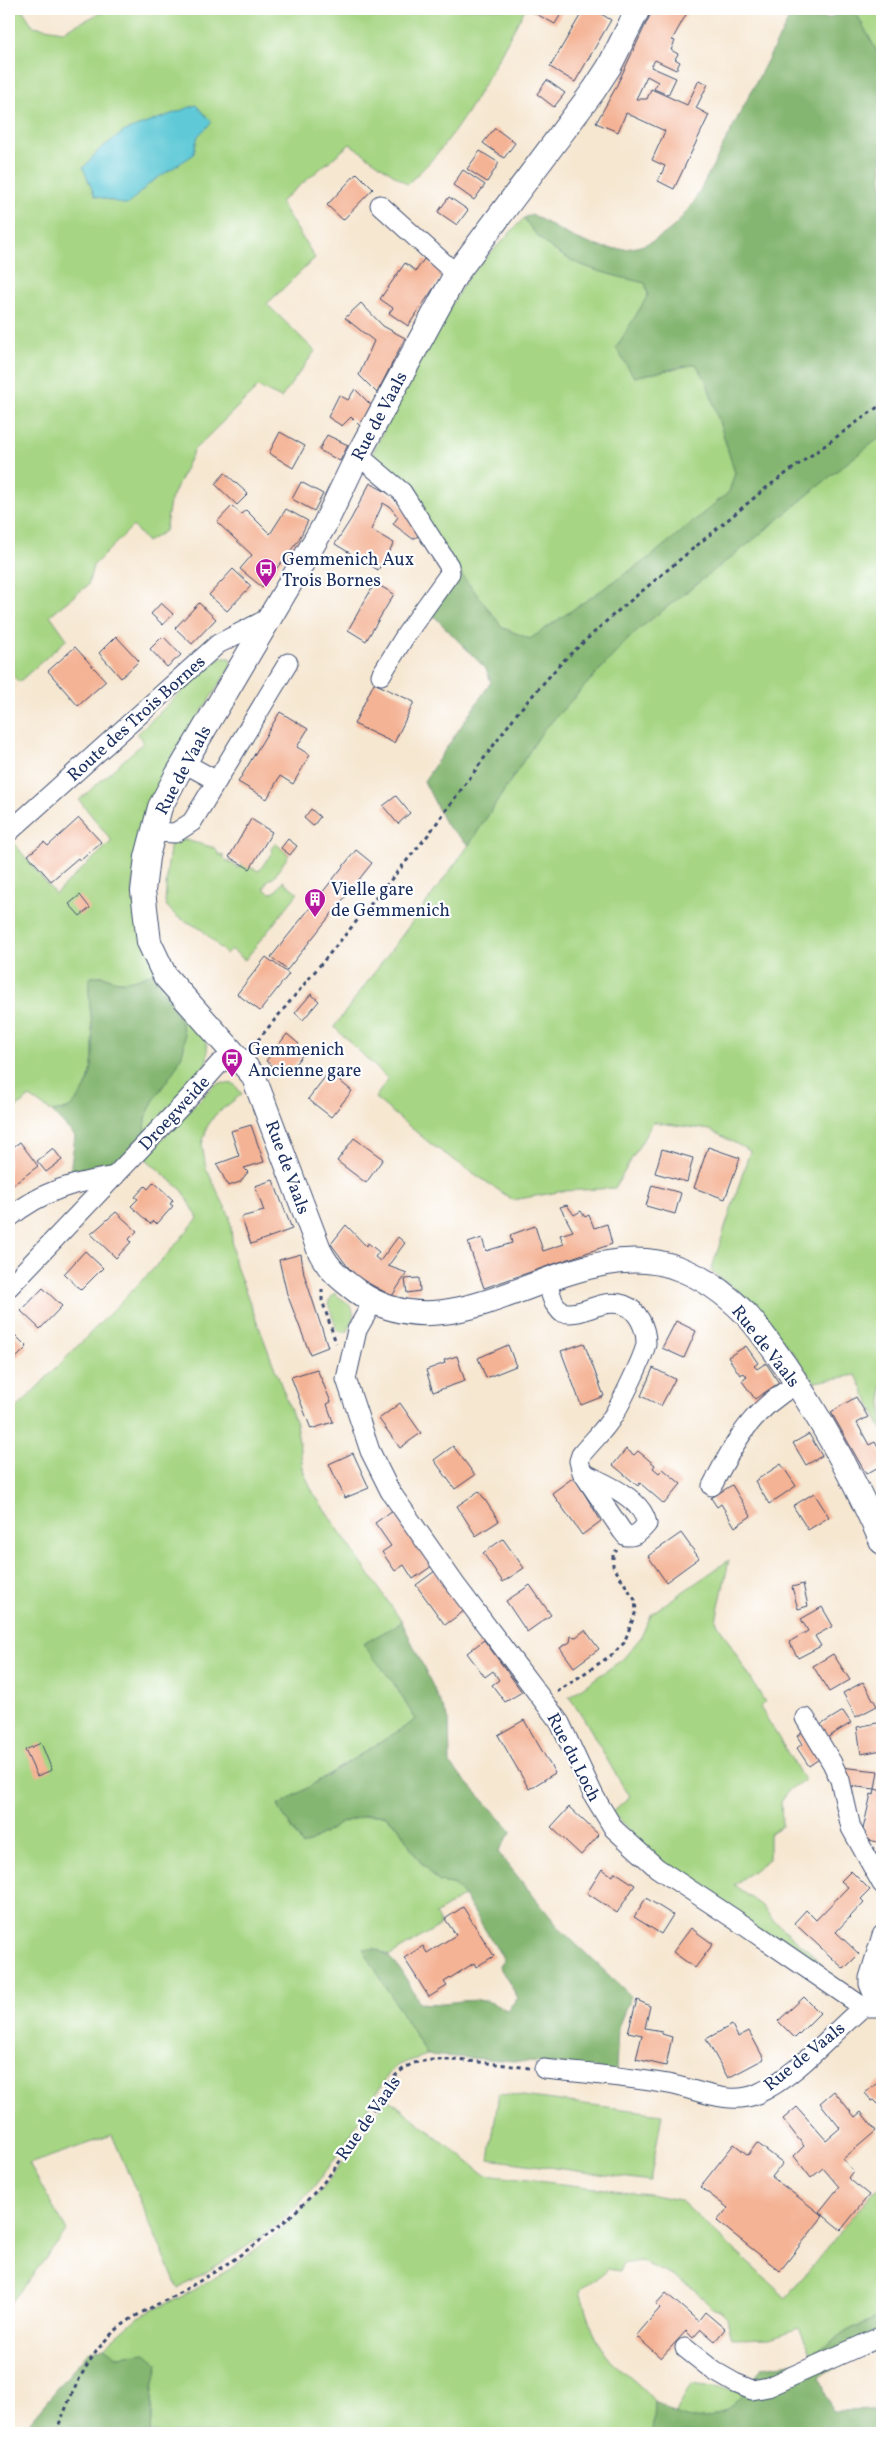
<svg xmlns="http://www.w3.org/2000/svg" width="891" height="2442" viewBox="0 0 891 2442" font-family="Vollkorn,serif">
	<rect width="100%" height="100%" fill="#fff"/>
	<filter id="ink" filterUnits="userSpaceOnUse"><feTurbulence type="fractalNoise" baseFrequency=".02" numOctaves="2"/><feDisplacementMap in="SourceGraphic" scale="10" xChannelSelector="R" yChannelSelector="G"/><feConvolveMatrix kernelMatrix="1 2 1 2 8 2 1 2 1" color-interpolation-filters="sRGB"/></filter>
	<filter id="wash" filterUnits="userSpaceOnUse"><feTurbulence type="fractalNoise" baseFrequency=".0096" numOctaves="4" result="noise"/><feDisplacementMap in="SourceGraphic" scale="20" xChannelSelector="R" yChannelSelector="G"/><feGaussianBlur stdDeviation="1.12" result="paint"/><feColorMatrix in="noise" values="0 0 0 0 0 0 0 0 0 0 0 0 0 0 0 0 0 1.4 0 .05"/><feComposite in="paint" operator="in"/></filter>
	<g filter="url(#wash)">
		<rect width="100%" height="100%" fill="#f6e7d1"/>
		<!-- green -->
		<g fill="#a6d583" stroke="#608270">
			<path d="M9 9H22L33 26 63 31 109 9H525C491 70 461 138 407 184L350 144 280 202 315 258 267 304 315 351 281 398 258 387 194 450 170 502 165 531 147 542 133 526 93 566 88 585 50 615 67 639 19 682 9 672Z"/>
			<path d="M854 9H882V61Z"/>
			<path d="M524 218C551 262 598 272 645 283L649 295 617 348 634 377 696 364 707 382 735 473 729 492 650 557 530 639 503 628 461 574 405 488 372 454 419 359 468 277Z"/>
			<path d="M882 436V1430L856 1375 815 1382 756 1306 711 1271 750 1151 710 1130 653 1122 615 1188 564 1191 513 1200 432 1145 375 1098 388 1079 334 1027 469 845 542 732 635 632 748 544 844 465Z"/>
			<path d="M221 658H230L231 666 173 756 150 807 135 853 133 895 202 1032C206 1041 210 1052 206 1062 200 1078 159 1118 146 1133 139 1098 190 1070 184 1035 182 1016 161 991 152 973 142 977 132 982 120 981 105 980 108 972 89 978 87 1018 106 1069 76 1101 73 1104 71 1108 67 1109 63 1110 57 1111 52 1112L30 1097 9 1113V845L13 842 55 894 112 841 79 800 144 742 137 734 201 673Z"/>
			<path d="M182 839 215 848 220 856 223 855V858L239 868 242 864 259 871 273 851 271 849 275 843 289 855 273 878 268 880 264 889 270 893 275 892 283 881 298 893 245 960 231 949 226 954 201 929 176 916 165 904 167 871 171 841Z"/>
			<path d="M221 1083 234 1084 242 1094 215 1115 207 1127 202 1144 204 1157 206 1168 230 1217 234 1261 296 1424 304 1473 314 1494 402 1622 364 1644 393 1682 416 1720 278 1806 303 1846 341 1823 366 1815H384L398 1826 417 1858 439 1882 453 1884 464 1896 435 1914 441 1925 390 1956 374 1948 403 2015 427 2055 398 2065 390 2072C360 2118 334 2167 297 2206 265 2239 217 2265 178 2289L112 2135 29 2164 67 2231 9 2305V1416L164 1258 198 1218 183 1191 145 1158 214 1085Z"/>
			<path d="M334 1293C352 1307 359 1307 348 1331L341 1332 337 1330 328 1303Z"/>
			<path d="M729 1560 716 1621 765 1702 760 1707 804 1780 790 1789 781 1801 782 1826 769 1834V1859L734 1885 762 1906 772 1919 809 1951 821 1964 822 1976 655 1857 612 1812 630 1796C607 1765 593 1728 569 1697L623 1659 641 1637 652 1613Z"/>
			<path d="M499 2093 662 2114 650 2181 489 2159Z"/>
			<path d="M386 2097 485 2175 648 2194 680 2200 786 2298 873 2192 882 2186V2315L850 2330 812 2354 799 2328 771 2338 732 2339 727 2318 720 2311 712 2308 694 2289 673 2276 640 2261 623 2264 619 2271 608 2269C600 2280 588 2280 580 2291 586 2311 592 2335 605 2352 618 2371 640 2382 654 2401V2409L674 2417 691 2384 737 2390 813 2376 830 2416 882 2433H150L153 2388 158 2363 146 2354 117 2356 104 2347 138 2317 181 2297 230 2269 275 2235 319 2193 369 2127Z"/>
		</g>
		<!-- forest -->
		<g fill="#84b671" stroke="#507268">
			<path d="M794 9H808L827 19 848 9H854L882 61V436L844 465 748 544 635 632 542 732 469 845 446 825 424 781 491 682 486 669 430 612 461 574 503 628 530 639 650 557 729 492 735 473 707 382 696 364 634 377 616 348 648 295 645 283C598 272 551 262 524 218L532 214C577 242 624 269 672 228 680 221 687 210 694 202Z"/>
			<path d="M152 973C161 991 182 1017 184 1035 190 1070 139 1098 146 1133L114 1165 69 1179 75 1136 52 1112C57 1111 63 1110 68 1109 71 1107 73 1104 76 1101 106 1069 87 1017 89 978 108 973 105 980 120 981 132 982 142 977 152 973Z"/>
			<path d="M402 1622 449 1720 450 1764 512 1831 498 1852 560 1929 631 1996 618 2027 616 2071 543 2063 427 2055 363 1949C393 1945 406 1981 420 2003 442 2006 463 1998 485 2001 492 2002 500 2007 507 2010L518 1998 499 1966 504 1960 464 1896 453 1884 439 1882 417 1858 398 1826 384 1815H366L341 1823 303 1846 278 1806 416 1720 393 1682 363 1644Z"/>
			<path d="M882 2315V2343L872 2346 820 2377 832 2411 882 2410V2433H652L654 2401C664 2407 675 2415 686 2418 724 2426 744 2394 762 2367L798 2362 850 2330Z"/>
			<path d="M104 2347 117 2356 146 2353 158 2363 153 2388 150 2433H20L88 2352Z"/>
		</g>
		<!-- water -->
		<path fill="#5ec9d7" stroke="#3c7c9a" d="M196 105 212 122 198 136 193 155 150 183 127 205 95 196 83 168 100 149 125 131Z"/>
		<g id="blocks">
			<!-- building -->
			<g fill="#f4b395">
				<path d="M527 9H564L555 24Z"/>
				<path d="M584 9H593L611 20 575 82 550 67Z"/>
				<path d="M653 9H689L672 40 675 41 671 50 678 54 675 59 680 62 676 70 655 60 651 67 676 78 668 95 654 89 658 82 647 76 636 99H647L651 89 687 105 699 80 708 84 696 108 709 115 674 189 658 181 665 166 652 160 665 131 626 113 618 132 596 123 615 89Z"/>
				<path d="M547 80 565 93 554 107 537 94Z"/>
				<path d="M495 128 515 143 504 158 483 143Z"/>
				<path d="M480 151 499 163 487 182 467 169Z"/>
				<path d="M463 170 485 185 474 200 453 185Z"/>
				<path d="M357 173 373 189 343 220 327 205Z"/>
				<path d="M449 197 468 210 457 225 438 212Z"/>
				<path d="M424 259 444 273 408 326 389 313 393 308 380 299 405 263 416 271Z"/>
				<path d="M361 303 383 326 405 338 377 393 359 375 374 341 345 318Z"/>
				<path d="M355 389 371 405 360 426 351 417 342 426 328 417 339 395 348 400Z"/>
				<path d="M280 432 305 446 293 468 269 453Z"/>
				<path d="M327 435 348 445 340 461 319 450Z"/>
				<path d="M225 473 248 494 237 505 215 484Z"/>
				<path d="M301 482 323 494 314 511 292 499Z"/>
				<path d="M370 483 395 497 420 535 413 539 393 524 398 517 390 507 383 503 371 530 394 543 378 570 335 544 351 519Z"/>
				<path d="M232 506 241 514 246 510 270 534 286 509 308 521 298 541 262 587 240 569 252 555 217 522Z"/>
				<path d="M233 569 251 586 227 611 209 595Z"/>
				<path d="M375 583 394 594 366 641 348 630Z"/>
				<path d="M161 603 173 614 163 625 151 614Z"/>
				<path d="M199 603 216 619 192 644 175 628Z"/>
				<path d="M116 636 139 661 121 678 99 653Z"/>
				<path d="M163 636 181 655 167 667 150 649Z"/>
				<path d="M75 647 106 681 78 706 48 671Z"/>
				<path d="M374 683 414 702 394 743 354 724Z"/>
				<path d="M280 712 308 729 297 747 310 755 293 784 280 776 267 799 238 782Z"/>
				<path d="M396 796 410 813 398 824 383 806Z"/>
				<path d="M311 809 320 817 313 826 304 818Z"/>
				<path d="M79 818 101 842 80 861 78 858 51 881 28 855 44 842 48 846Z"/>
				<path d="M251 819 272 832 250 869 229 857Z"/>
				<path d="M288 839 297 846 290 855 281 848Z"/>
				<path d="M356 850 372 863 287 970 271 957Z"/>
				<path d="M80 895 90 908 80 916 69 904Z"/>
				<path d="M266 957 289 974 260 1011 237 994Z"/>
				<path d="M311 994 319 1001 303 1020 295 1013Z"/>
				<path d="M287 1034 299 1044 296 1047 304 1053 288 1073 281 1069 279 1071 266 1061Z"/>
				<path d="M329 1072 352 1091 331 1117 308 1099Z"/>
				<path d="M251 1125 264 1162 244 1168 248 1172 240 1182 228 1186 217 1164 239 1156 231 1131Z"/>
				<path d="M354 1138 383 1159 366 1183 337 1161Z"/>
				<path d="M20 1142 38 1166 9 1188V1150Z"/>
				<path d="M708 1147 740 1158 725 1199 694 1188Z"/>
				<path d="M53 1148 62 1160 46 1172 37 1161Z"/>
				<path d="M662 1149 693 1158 687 1182 655 1173Z"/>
				<path d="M273 1180 292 1229 251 1244 241 1217 264 1211 255 1186Z"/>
				<path d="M154 1182 173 1200 170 1204 173 1206 157 1224 154 1221 150 1224 131 1206 138 1199 135 1197 145 1186 148 1189Z"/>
				<path d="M652 1185 681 1193 675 1214 646 1206Z"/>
				<path d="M567 1205 574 1215 581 1211 585 1217 589 1215 594 1228 607 1224 612 1244 484 1288 468 1243 482 1238 486 1251 512 1243 510 1235 535 1226 543 1251 564 1244 560 1235 573 1231 560 1207Z"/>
				<path d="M116 1212 137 1231 129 1239 131 1242 116 1258 91 1234Z"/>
				<path d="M346 1225 366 1246 368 1243 379 1252 375 1257 380 1261 398 1237 405 1243 388 1266 407 1273 392 1296 359 1278 348 1267 331 1244Z"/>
				<path d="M85 1251 103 1268 81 1290 64 1274Z"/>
				<path d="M301 1254 304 1274 328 1347 310 1354 287 1294 279 1260Z"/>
				<path d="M419 1278 420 1291 407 1293 405 1279Z"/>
				<path d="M43 1288 62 1306 40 1329 21 1311Z"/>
				<path d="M676 1321 696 1331 684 1358 662 1348Z"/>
				<path d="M9 1329 27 1347 9 1365Z"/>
				<path d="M584 1343 604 1396 581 1405 561 1351Z"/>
				<path d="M508 1345 516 1366 486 1378 478 1358Z"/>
				<path d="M746 1346 758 1363 754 1366 757 1369 766 1363 779 1383 755 1399 742 1381 747 1377 744 1373 740 1375 728 1357Z"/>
				<path d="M457 1356 465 1381 433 1392 426 1370 445 1363 444 1360Z"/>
				<path d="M653 1368 675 1379 661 1406 641 1396Z"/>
				<path d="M317 1369 331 1402 327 1404 333 1422 311 1429 291 1377Z"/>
				<path d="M856 1397 868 1417 857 1423 869 1445 875 1442 882 1455V1465L866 1474 831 1412Z"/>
				<path d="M400 1403 421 1433 400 1448 379 1419Z"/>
				<path d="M809 1434 822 1456 806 1465 793 1443Z"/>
				<path d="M453 1446 475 1475 455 1489 434 1460Z"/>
				<path d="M626 1449 634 1455 638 1451 655 1465 653 1468 659 1473 663 1469 681 1484 664 1504 640 1483 638 1486 613 1465Z"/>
				<path d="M353 1453 369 1488 345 1498 329 1464Z"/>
				<path d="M781 1464 796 1486 769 1504 755 1481Z"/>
				<path d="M574 1477 601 1521 582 1535 552 1493Z"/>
				<path d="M732 1485 751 1516 735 1527 721 1504 717 1507 711 1498Z"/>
				<path d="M479 1491 499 1521 476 1536 457 1506Z"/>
				<path d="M814 1493 829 1517 808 1530 793 1506Z"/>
				<path d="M393 1510 432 1566 413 1579 404 1565 395 1571 382 1552 391 1546 375 1523Z"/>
				<path d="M681 1533 699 1558 666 1582 648 1556Z"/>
				<path d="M503 1539 524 1568 503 1582 483 1553Z"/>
				<path d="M435 1571 464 1611 445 1625 416 1585Z"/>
				<path d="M803 1584 808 1606 798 1609 792 1587Z"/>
				<path d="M530 1585 551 1615 527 1632 506 1601Z"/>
				<path d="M822 1607 833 1626 815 1636 821 1646 798 1658 789 1642 808 1631 801 1619Z"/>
				<path d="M585 1630 599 1649 574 1667 560 1648 570 1642 571 1636 576 1637Z"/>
				<path d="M484 1640 522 1692 505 1702 492 1685 499 1680 493 1671 485 1677 467 1653Z"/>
				<path d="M833 1654 850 1680 829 1692 813 1666Z"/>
				<path d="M863 1682 877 1706 856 1717 843 1693Z"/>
				<path d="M843 1711 851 1723 825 1739 817 1727Z"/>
				<path d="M524 1720 555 1773 529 1789 498 1735Z"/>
				<path d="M882 1722V1750L861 1754 857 1727Z"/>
				<path d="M804 1731 822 1757 809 1766 797 1748 802 1744 797 1736Z"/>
				<path d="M41 1743 52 1770 37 1776 25 1750Z"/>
				<path d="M840 1767 878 1771 875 1789 882 1791 881 1843 861 1838 871 1794 874 1795 875 1789 849 1786Z"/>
				<path d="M569 1807 599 1835 581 1855 551 1827Z"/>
				<path d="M602 1869 613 1876 615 1872 635 1885 617 1913 587 1893Z"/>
				<path d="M851 1871 870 1890 861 1899 864 1902 836 1932 859 1954 844 1969 794 1923 806 1910 816 1920 848 1887 841 1881Z"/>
				<path d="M646 1898 673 1915 661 1934 634 1917Z"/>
				<path d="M463 1907 494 1956 476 1967 474 1963 444 1982 447 1986 429 1997 404 1958 423 1946 427 1953 456 1935 445 1919Z"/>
				<path d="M691 1928 713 1944 695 1968 673 1952Z"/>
				<path d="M804 1997 820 2013 795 2038 778 2021Z"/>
				<path d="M637 2000 650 2006 645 2028 662 2031V2034L672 2037 666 2066 636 2059 642 2035 628 2032Z"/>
				<path d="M732 2025 738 2037 749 2031 764 2059 728 2078 706 2039Z"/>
				<path d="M882 2079V2100L878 2104 874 2100 872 2101 865 2093Z"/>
				<path d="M834 2091 855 2117 861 2112 876 2131 843 2159 853 2171 848 2178 869 2195 841 2230 819 2212 839 2187 823 2168 811 2178 794 2156 804 2146 783 2119 797 2107 826 2140 840 2128 820 2103Z"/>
				<path d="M757 2143 783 2163 772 2177 823 2216 780 2271 717 2221 728 2208 700 2187 734 2144 748 2155Z"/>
				<path d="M666 2293 698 2321 705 2312 725 2329 715 2341 701 2329 693 2338 686 2331 661 2358 636 2336 660 2308 656 2304Z"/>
			</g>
		</g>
	</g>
	<g filter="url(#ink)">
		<use href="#blocks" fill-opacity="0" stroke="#3c4b6f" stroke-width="1"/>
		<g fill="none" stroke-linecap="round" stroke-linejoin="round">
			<!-- minor casing -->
			<g stroke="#3c4b6f" stroke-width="21">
				<g id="minor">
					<path d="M380 205 456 274"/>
					<path d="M358 455 402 492 449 566 450 573 407 633 381 675"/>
					<path d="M184 763 217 781"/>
					<path d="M9 832 218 644 271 617"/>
					<path d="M152 832 175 833 192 822 288 663"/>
					<path d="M9 1218C43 1190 73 1183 115 1176"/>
					<path d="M546 1281 554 1303 561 1312C582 1318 601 1297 624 1305 638 1310 646 1328 646 1343 645 1355 620 1405 613 1416 605 1430 591 1442 581 1455L579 1461 582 1472 622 1531 626 1536C636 1537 641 1531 647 1524 642 1497 604 1484 582 1472"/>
					<path d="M9 1287 187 1100 219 1064 236 1055"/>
					<path d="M373 1302 357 1330 346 1379 370 1451 390 1491 455 1584 560 1723 594 1796 614 1829 657 1868 745 1926 863 2007"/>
					<path d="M712 1486C736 1440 751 1410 797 1384"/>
					<path d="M805 1718 832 1763 840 1780 851 1828 882 1884"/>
					<path d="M878 2006 869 1984V1978L882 1935"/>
					<path d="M544 2069C585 2073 627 2077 668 2084 696 2089 729 2106 757 2094 797 2076 830 2035 863 2007H882"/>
					<path d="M685 2348 714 2371 735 2383 752 2390 768 2387 882 2336"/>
				</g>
			</g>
			<!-- major casing -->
			<g stroke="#3c4b6f" stroke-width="26">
				<path id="major" d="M638 9 609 67 594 90 456 274 358 455 325 524 177 775 160 807 147 857 143 891 149 942 165 976 253 1075 320 1252C329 1270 342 1280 358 1292 461 1364 572 1226 680 1269 704 1278 727 1295 745 1313 759 1328 772 1347 784 1364 822 1420 855 1481 882 1542"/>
			</g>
			<!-- path -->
			<g stroke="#3c4b6f" stroke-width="3" stroke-dasharray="4 4" stroke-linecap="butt">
				<path d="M251 1045 258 1040 428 835 518 712 563 661 612 616 766 488 882 404"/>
				<path d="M322 1289V1300L336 1343"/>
				<path d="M557 1692 613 1654 624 1643 636 1611 635 1600 613 1566V1554L617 1550"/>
				<path d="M56 2433C69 2400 80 2371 103 2343 124 2318 154 2307 181 2292 229 2264 277 2233 315 2192 334 2172 351 2146 366 2122 379 2100 388 2075 412 2064 434 2054 502 2065 529 2068"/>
			</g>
			<!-- minor -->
			<use href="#minor" stroke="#fff" stroke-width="19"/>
			<!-- major -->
			<use href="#major" stroke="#fff" stroke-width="24"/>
		</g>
	</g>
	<!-- icons -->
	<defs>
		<g id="bus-pin" transform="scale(1.125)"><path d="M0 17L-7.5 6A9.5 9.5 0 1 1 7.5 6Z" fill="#b5179e" stroke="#fff"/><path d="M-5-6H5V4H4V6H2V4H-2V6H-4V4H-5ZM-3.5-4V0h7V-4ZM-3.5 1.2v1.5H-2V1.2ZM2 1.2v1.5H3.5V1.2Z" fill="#fff"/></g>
		<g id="building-pin" transform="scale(1.125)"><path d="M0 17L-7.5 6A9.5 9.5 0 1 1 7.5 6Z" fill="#b5179e" stroke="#fff"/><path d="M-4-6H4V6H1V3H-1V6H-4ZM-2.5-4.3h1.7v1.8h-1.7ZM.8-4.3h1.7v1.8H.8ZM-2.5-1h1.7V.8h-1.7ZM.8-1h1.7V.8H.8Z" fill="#fff"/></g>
	</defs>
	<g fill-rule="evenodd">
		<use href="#bus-pin" x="266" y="569"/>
		<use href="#building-pin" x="315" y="899"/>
		<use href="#bus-pin" x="232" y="1059"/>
	</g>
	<g text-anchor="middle" stroke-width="4.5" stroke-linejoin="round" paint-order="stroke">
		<!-- street labels -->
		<g font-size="18" fill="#1b2f5e" stroke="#fff">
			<text transform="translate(379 416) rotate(-62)" y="6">Rue de Vaals</text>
			<text transform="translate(136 718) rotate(-42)" y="6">Route des Trois Bornes</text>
			<text transform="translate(183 770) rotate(-62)" y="6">Rue de Vaals</text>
			<text transform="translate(174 1113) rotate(-47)" y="6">Droegweide</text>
			<text transform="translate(288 1167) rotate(70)" y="6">Rue de Vaals</text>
			<text transform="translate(766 1346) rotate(52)" y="6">Rue de Vaals</text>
			<text transform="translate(574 1757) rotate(63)" y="6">Rue du Loch</text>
			<text transform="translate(804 2056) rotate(-39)" y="6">Rue de Vaals</text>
			<text transform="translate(368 2118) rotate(-55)" y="6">Rue de Vaals</text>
		</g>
		<!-- poi labels -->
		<g font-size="18" fill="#1b2f5e" stroke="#fff" text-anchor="start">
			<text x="282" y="565">Gemmenich Aux<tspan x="282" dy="21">Trois Bornes</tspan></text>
			<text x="331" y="895">Vielle gare<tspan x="331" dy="21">de Gemmenich</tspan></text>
			<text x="248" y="1055">Gemmenich<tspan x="248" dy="21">Ancienne gare</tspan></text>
		</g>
	</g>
	<!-- margin -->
	<rect width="891" height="2442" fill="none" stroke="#fff" stroke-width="30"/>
</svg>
